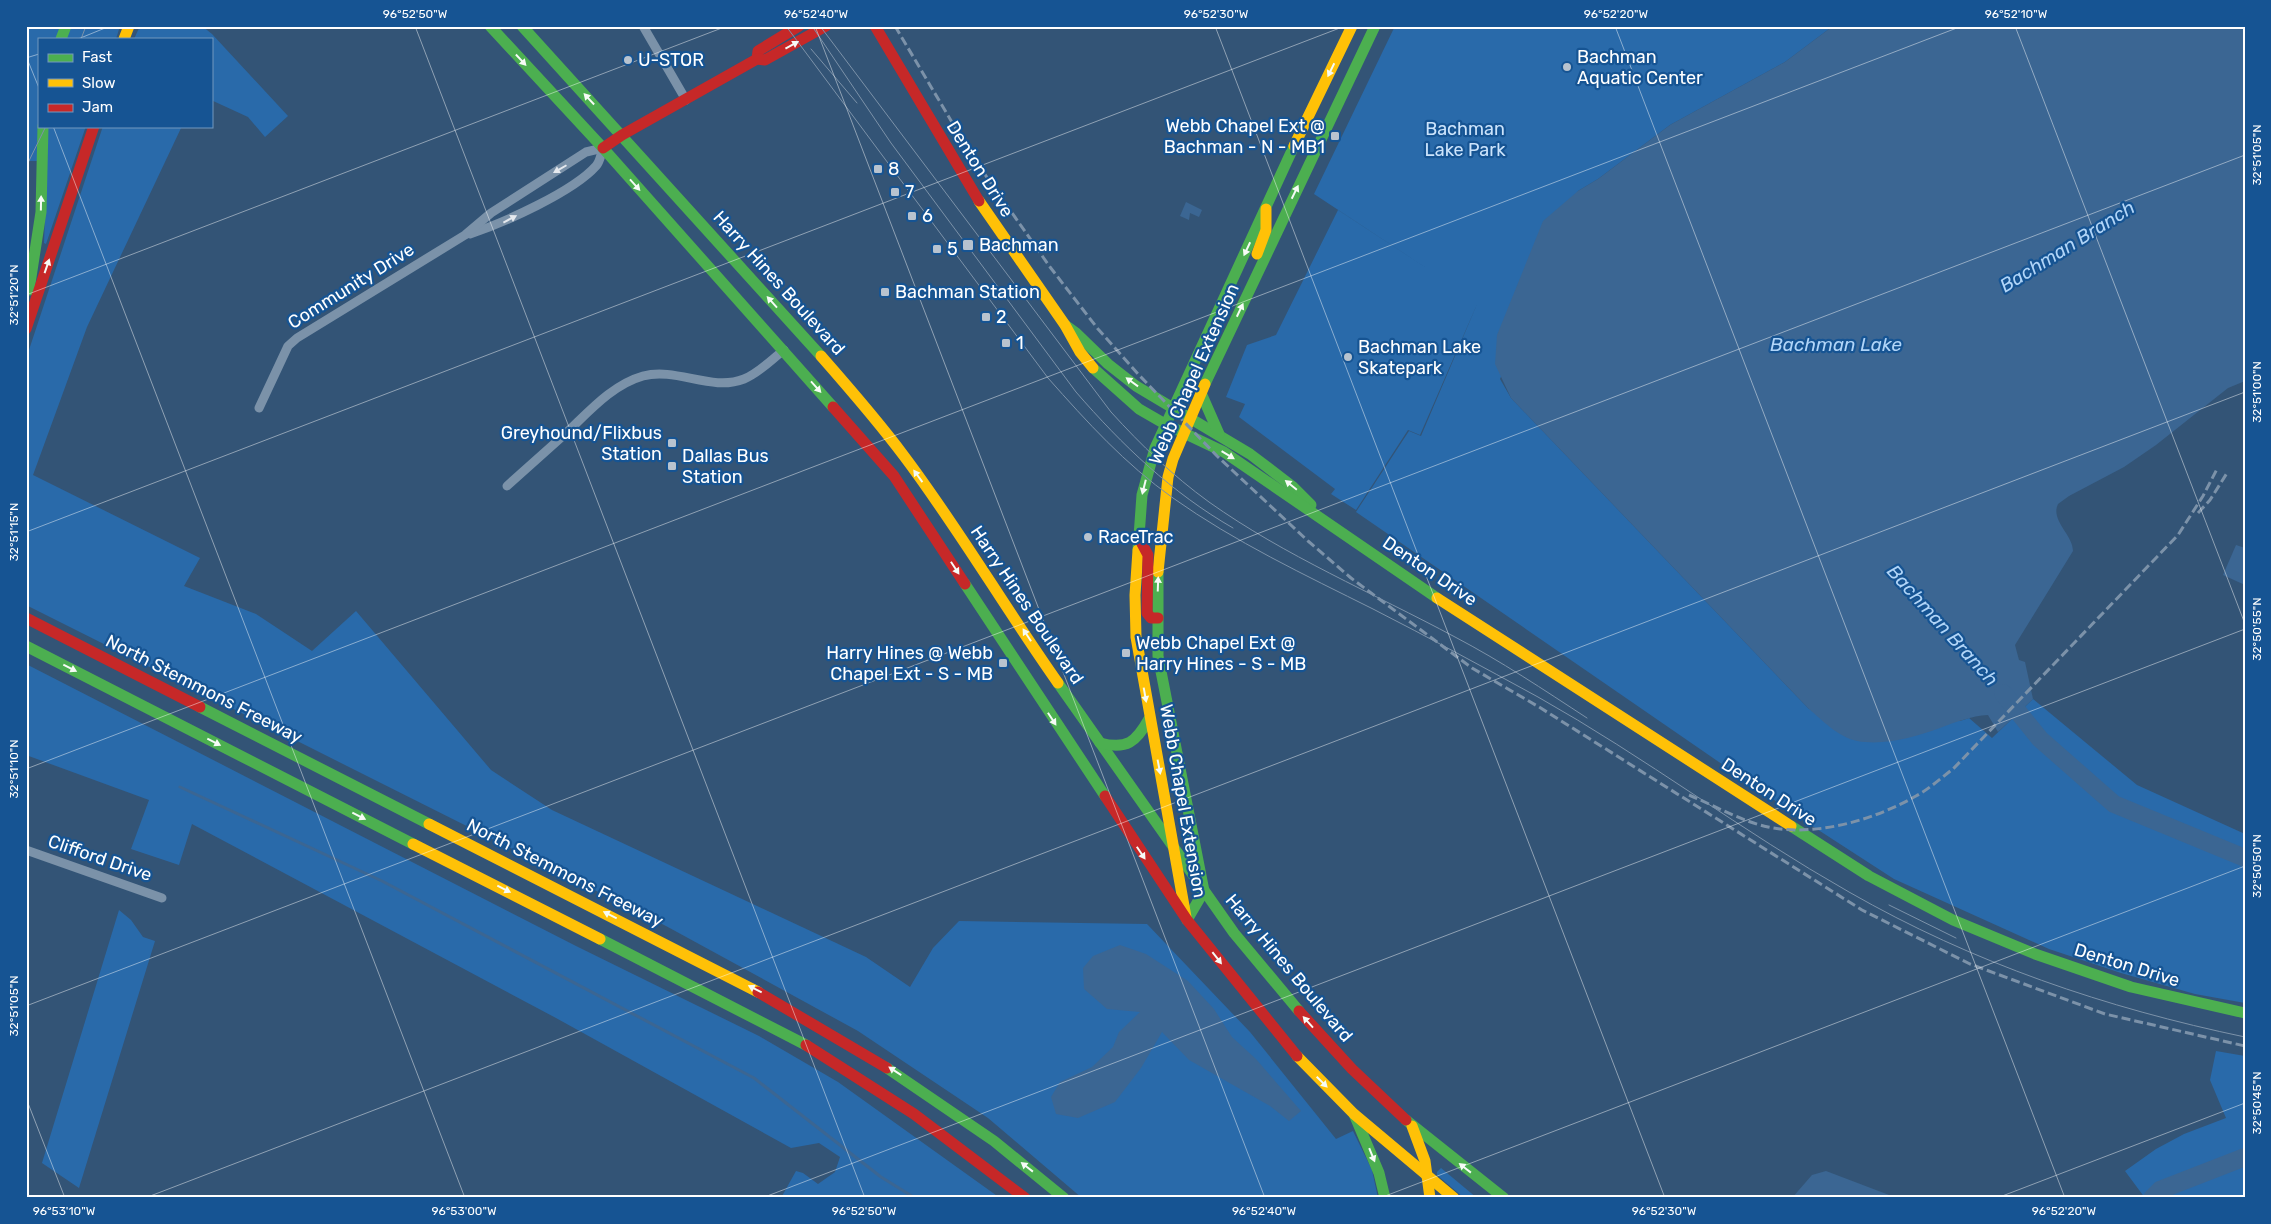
<svg xmlns="http://www.w3.org/2000/svg" width="2271" height="1224" viewBox="0 0 2271 1224" font-family="Rubik,sans-serif">
	<rect width="100%" height="100%" fill="#335476"/>
	<!-- green -->
	<g fill="#296aaa">
		<path d="M26 26H120L116 39H39V126H86L46 244 44 243 47 161H27L26 218Z"/>
		<path d="M140 26H202L212 34 288 116 265 137 248 117 211 100V39H134Z"/>
		<path d="M1395 26H1833L1785 62 1670 125 1598 179 1578 191 1500 379 1511 398 1809 709 1960 721 1969 718 1992 738 2033 699 2137 785 2245 834V1003L2195 994 2121 973 2049 949 1894 879 1806 822 1356 512 1409 431 1421 436 1478 302 1420 435 1408 430 1356 510 1331 494 1335 489 1239 417 1245 404 1226 397 1247 345 1276 335 1338 210 1437 275 1314 194Z"/>
		<path d="M103 126H182L87 327 33 475 200 558 184 586 256 614 312 651 356 611 491 770 552 810 866 957 910 987 933 948 959 921 1147 924 1250 1032 1336 1139 1353 1131 1372 1170 1378 1198H1082L988 1118 858 1031 666 926 26 605V359Z"/>
		<path d="M26 664 576 946 759 1036 838 1082 1000 1198H781L796 1171 803 1173 818 1184 835 1172 840 1157 819 1143 791 1148 556 1018 192 824 179 865 131 849 149 800 26 755Z"/>
		<path d="M119 910 131 920 143 937 155 941 79 1188 42 1163Z"/>
		<path d="M2216 1051 2245 1056V1198H2145L2125 1171 2156 1149 2184 1134 2226 1118 2210 1080Z"/>
		<path d="M1441 1168 1477 1198H1464L1437 1175V1172Z"/>
	</g>
	<!-- water -->
	<g fill="#3b6693">
		<path d="M1833 26H2245V381L2228 388 2156 445 2124 467 2069 496 2058 504C2050 520 2073 535 2073 551L2015 645 2019 660 2025 662 2033 699 1998 732 1988 715C1971 716 1956 722 1940 728 1915 737 1884 746 1857 741 1838 737 1822 720 1809 709L1511 398 1495 364 1497 335 1543 221 1578 191 1598 179 1670 125 1785 62Z"/>
		<path d="M1186 202 1202 210 1199 217 1190 213 1189 220 1180 216Z"/>
		<path d="M2236 545 2245 548V585L2223 575Z"/>
		<path d="M1120 945 1146 954 1188 981 1214 1009 1232 1037 1256 1059 1301 1111 1289 1121 1270 1106 1189 1060 1162 1032 1141 1068 1115 1102 1078 1118 1056 1114 1051 1097 1060 1082 1092 1067 1113 1047 1119 1032 1140 1012 1107 1009 1084 989 1083 968 1093 956Z"/>
		<path d="M1826 1171 1897 1198H1792L1812 1175Z"/>
	</g>
	<g fill="none" stroke-linecap="round" stroke-linejoin="round">
		<!-- stream -->
		<path stroke="#3b6693" stroke-width="3" d="M180 787 382 881 754 1078 881 1177 915 1198"/>
		<!-- river -->
		<g stroke="#3b6693" stroke-width="18">
			<path d="M2003 693 2040 739 2114 804 2245 858"/>
			<path d="M2152 1198 2160 1190 2245 1157"/>
		</g>
		<!-- street -->
		<g stroke="#7b92a9" stroke-width="9">
			<path d="M643 26 686 100"/>
			<path d="M470 234C503 223 573 192 596 166 600 162 601 154 603 148"/>
			<path d="M259 408 288 346 297 338 465 235 491 213 586 152 603 148"/>
			<path d="M507 486C526 469 545 452 564 435 587 414 611 385 643 376 677 367 711 392 744 379 759 373 771 360 784 350"/>
			<path d="M26 850 162 898"/>
		</g>
		<!-- fast -->
		<g stroke="#4caf50" stroke-width="11">
			<path d="M490 26 603 148 833 407"/>
			<path d="M522 26 821 356"/>
			<path d="M61 39 66 26"/>
			<path d="M29 290 41 212 43 126"/>
			<path d="M1065 325 1076 333 1108 364 1136 386 1250 454 1292 486 1311 505"/>
			<path d="M1093 368 1139 409 1165 424 1224 452 1437 598"/>
			<path d="M1205 384 1375 26"/>
			<path d="M1201 393 1219 434"/>
			<path d="M1138 550 1142 495 1155 448 1294 146"/>
			<path d="M1158 572V656L1204 891 1187 920"/>
			<path d="M965 584 1105 796"/>
			<path d="M26 646 413 844"/>
			<path d="M1058 683 1234 933 1299 1011"/>
			<path d="M200 707 429 824"/>
			<path d="M1100 743C1127 750 1136 742 1149 719"/>
			<path d="M1791 826 1869 876 1953 920 2035 954 2131 987 2245 1013"/>
			<path d="M600 939 806 1045"/>
			<path d="M887 1068 994 1141 1064 1198"/>
			<path d="M1354 1114 1379 1173 1385 1198"/>
			<path d="M1406 1120 1504 1198"/>
		</g>
		<!-- slow -->
		<g stroke="#ffc107" stroke-width="11">
			<path d="M124 39 129 26"/>
			<path d="M1294 146 1352 26"/>
			<path d="M979 201 1065 325 1080 352 1093 368"/>
			<path d="M1257 254 1266 230V209"/>
			<path d="M821 356C850 389 878 421 904 456 959 529 1005 608 1058 683"/>
			<path d="M1138 550 1135 595 1136 637 1186 917"/>
			<path d="M1158 572 1168 477 1173 459 1205 384"/>
			<path d="M1437 598 1791 826"/>
			<path d="M429 824 758 992"/>
			<path d="M413 844 600 939"/>
			<path d="M1297 1056 1354 1114 1454 1198"/>
			<path d="M1412 1126 1425 1161 1430 1198"/>
		</g>
		<!-- jam -->
		<g stroke="#c62828" stroke-width="11">
			<path d="M875 26 979 201"/>
			<path d="M757 59 758 51 799 26"/>
			<path d="M603 148 622 135 757 59 765 60 826 26"/>
			<path d="M26 329 94 126"/>
			<path d="M833 407 894 476 965 584"/>
			<path d="M1140 540 1148 555 1147 613 1151 618H1158"/>
			<path d="M26 618 200 707"/>
			<path d="M1105 796 1187 920 1297 1056"/>
			<path d="M758 992 887 1068"/>
			<path d="M1299 1011 1352 1069 1406 1120"/>
			<path d="M806 1045 914 1114 1025 1198"/>
		</g>
		<!-- tram -->
		<g stroke="#7c92a9" stroke-width="1">
			<path d="M786 26 1048 378C1087 422 1125 464 1173 498 1235 542 1305 575 1373 609 1428 637 1483 667 1538 697 1645 757 1743 832 1849 892 1973 963 2106 1008 2245 1037"/>
			<path d="M812 26 891 143 1076 392C1122 445 1172 493 1233 528"/>
			<path d="M820 26 1111 412C1141 445 1173 476 1209 502 1285 556 1373 593 1455 637 1501 661 1544 690 1587 718"/>
			<path d="M81 39 86 26"/>
			<path d="M811 49 857 103"/>
			<path d="M26 167 46 126"/>
			<path d="M1889 905 1956 938"/>
		</g>
		<!-- rail -->
		<g stroke="#7c92a9" stroke-width="3" stroke-dasharray="9 4" stroke-linecap="butt">
			<path d="M895 26 972 156 1050 267 1098 329 1139 375 1217 456 1308 541 1351 578 1472 668 1539 707 1862 910 1970 964 2105 1014 2245 1046"/>
			<path d="M2198 513 2210 500 2227 473"/>
			<path d="M1689 795C1715 806 1741 821 1768 827 1816 837 1874 820 1916 796 1929 789 1941 778 1953 769L2178 535 2203 496 2217 469"/>
		</g>
	</g>
	<!-- one-way arrows -->
	<defs><path id="oneway-solid" d="M-6-.8H1V-3.2L6.5 0L1 3.2V.8H-6Z" transform="scale(1.25)"/></defs>
	<g fill="#f6fbf6">
		<use href="#oneway-solid" transform="translate(792 45) rotate(-29)"/>
		<use href="#oneway-solid" transform="translate(521 60) rotate(47)"/>
		<use href="#oneway-solid" transform="translate(1331 70) rotate(116)"/>
		<use href="#oneway-solid" transform="translate(589 99) rotate(-133)"/>
		<use href="#oneway-solid" transform="translate(635 185) rotate(48)"/>
		<use href="#oneway-solid" transform="translate(1295 192) rotate(-64)"/>
		<use href="#oneway-solid" transform="translate(41 203) rotate(-89)"/>
		<use href="#oneway-solid" transform="translate(1247 249) rotate(115)"/>
		<use href="#oneway-solid" transform="translate(47 266) rotate(-71)"/>
		<use href="#oneway-solid" transform="translate(772 302) rotate(-132)"/>
		<use href="#oneway-solid" transform="translate(1240 310) rotate(-65)"/>
		<use href="#oneway-solid" transform="translate(1132 382) rotate(-144)"/>
		<use href="#oneway-solid" transform="translate(816 387) rotate(48)"/>
		<use href="#oneway-solid" transform="translate(1228 455) rotate(31)"/>
		<use href="#oneway-solid" transform="translate(918 476) rotate(-126)"/>
		<use href="#oneway-solid" transform="translate(1291 485) rotate(-141)"/>
		<use href="#oneway-solid" transform="translate(1144 487) rotate(104)"/>
		<use href="#oneway-solid" transform="translate(955 568) rotate(57)"/>
		<use href="#oneway-solid" transform="translate(1158 584) rotate(-88)"/>
		<use href="#oneway-solid" transform="translate(1027 635) rotate(-123)"/>
		<use href="#oneway-solid" transform="translate(70 668) rotate(27)"/>
		<use href="#oneway-solid" transform="translate(1145 695) rotate(80)"/>
		<use href="#oneway-solid" transform="translate(1052 719) rotate(57)"/>
		<use href="#oneway-solid" transform="translate(214 742) rotate(27)"/>
		<use href="#oneway-solid" transform="translate(1159 767) rotate(79)"/>
		<use href="#oneway-solid" transform="translate(359 816) rotate(27)"/>
		<use href="#oneway-solid" transform="translate(1141 853) rotate(56)"/>
		<use href="#oneway-solid" transform="translate(504 889) rotate(27)"/>
		<use href="#oneway-solid" transform="translate(610 915) rotate(-153)"/>
		<use href="#oneway-solid" transform="translate(1217 958) rotate(52)"/>
		<use href="#oneway-solid" transform="translate(755 989) rotate(-153)"/>
		<use href="#oneway-solid" transform="translate(1308 1022) rotate(-132)"/>
		<use href="#oneway-solid" transform="translate(895 1071) rotate(-147)"/>
		<use href="#oneway-solid" transform="translate(1322 1082) rotate(45)"/>
		<use href="#oneway-solid" transform="translate(1372 1155) rotate(68)"/>
		<use href="#oneway-solid" transform="translate(1027 1167) rotate(-142)"/>
		<use href="#oneway-solid" transform="translate(1465 1168) rotate(-142)"/>
	</g>
	<g fill="#e5e9ee">
		<use href="#oneway-solid" transform="translate(560 169) rotate(150)"/>
		<use href="#oneway-solid" transform="translate(510 219) rotate(-28)"/>
	</g>
	<!-- ticks -->
	<path fill="none" stroke="#fff" stroke-width="1" stroke-opacity="0.45" d="M415 26 865 1198M815 26 1265 1198M1215 26 1665 1198M1615 26 2065 1198M2015 26 2245 624M78 39 110 26M26 56 39 88M26 58 39 54M53 126 465 1198M26 295 727 26M26 532 1345 26M26 769 1962 26M26 1006 2245 155M26 1098 65 1198M145 1198 2245 392M762 1198 2245 629M1380 1198 2245 866M1997 1198 2245 1103"/>
	<!-- markers -->
	<g fill="#b8c3cf" stroke="#165493" stroke-width="2">
		<circle cx="628" cy="60" r="5"/>
		<circle cx="1567" cy="67" r="5"/>
		<rect x="1330" y="131" width="10" height="10" rx="2.5"/>
		<rect x="873" y="164" width="10" height="10" rx="2.5"/>
		<rect x="890" y="187" width="10" height="10" rx="2.5"/>
		<rect x="907" y="211" width="10" height="10" rx="2.5"/>
		<rect x="962" y="239" width="12" height="12" rx="2.5"/>
		<rect x="932" y="244" width="10" height="10" rx="2.5"/>
		<rect x="880" y="287" width="10" height="10" rx="2.5"/>
		<rect x="981" y="312" width="10" height="10" rx="2.5"/>
		<rect x="1001" y="338" width="10" height="10" rx="2.5"/>
		<circle cx="1348" cy="357" r="5"/>
		<rect x="667" y="438" width="10" height="10" rx="2.5"/>
		<rect x="667" y="461" width="10" height="10" rx="2.5"/>
		<circle cx="1088" cy="537" r="5"/>
		<rect x="1121" y="648" width="10" height="10" rx="2.5"/>
		<rect x="998" y="658" width="10" height="10" rx="2.5"/>
	</g>
	<g text-anchor="middle" stroke-width="4.5" stroke-linejoin="round" paint-order="stroke">
		<!-- poi labels -->
		<g font-size="18" fill="#fff" stroke="#165493" text-anchor="start">
			<text x="1577" y="63">Bachman<tspan x="1577" dy="21">Aquatic Center</tspan></text>
			<text x="638" y="66">U-STOR</text>
			<text x="1325" y="132" text-anchor="end">Webb Chapel Ext @<tspan x="1325" dy="21">Bachman - N - MB1</tspan></text>
			<text x="888" y="175">8</text>
			<text x="905" y="198">7</text>
			<text x="922" y="222">6</text>
			<text x="979" y="251">Bachman</text>
			<text x="947" y="255">5</text>
			<text x="895" y="298">Bachman Station</text>
			<text x="996" y="323">2</text>
			<text x="1016" y="349">1</text>
			<text x="1358" y="353">Bachman Lake<tspan x="1358" dy="21">Skatepark</tspan></text>
			<text x="662" y="439" text-anchor="end">Greyhound/Flixbus<tspan x="662" dy="21">Station</tspan></text>
			<text x="682" y="462">Dallas Bus<tspan x="682" dy="21">Station</tspan></text>
			<text x="1098" y="543">RaceTrac</text>
			<text x="1136" y="649">Webb Chapel Ext @<tspan x="1136" dy="21">Harry Hines - S - MB</tspan></text>
			<text x="993" y="659" text-anchor="end">Harry Hines @ Webb<tspan x="993" dy="21">Chapel Ext - S - MB</tspan></text>
		</g>
		<!-- park labels -->
		<g font-size="18" fill="#cce4fc" stroke="#165493">
			<text x="1465" y="135">Bachman<tspan x="1465" dy="21">Lake Park</tspan></text>
		</g>
		<!-- street labels -->
		<g font-size="18" fill="#fff" stroke="#165493">
			<text transform="translate(980 169) rotate(58)" y="6">Denton Drive</text>
			<text transform="translate(779 283) rotate(48)" y="6">Harry Hines Boulevard</text>
			<text transform="translate(351 286) rotate(-32)" y="6">Community Drive</text>
			<text transform="translate(1194 374) rotate(-66)" y="6">Webb Chapel Extension</text>
			<text transform="translate(1430 571) rotate(34)" y="6">Denton Drive</text>
			<text transform="translate(1027 605) rotate(56)" y="6">Harry Hines Boulevard</text>
			<text transform="translate(204 689) rotate(27)" y="6">North Stemmons Freeway</text>
			<text transform="translate(1769 792) rotate(33)" y="6">Denton Drive</text>
			<text transform="translate(1183 801) rotate(80)" y="6">Webb Chapel Extension</text>
			<text transform="translate(100 858) rotate(19)" y="6">Clifford Drive</text>
			<text transform="translate(565 873) rotate(27)" y="6">North Stemmons Freeway</text>
			<text transform="translate(2127 965) rotate(17)" y="6">Denton Drive</text>
			<text transform="translate(1289 968) rotate(50)" y="6">Harry Hines Boulevard</text>
		</g>
		<!-- water labels -->
		<g font-size="19" font-style="italic" fill="#b1d5f8" stroke="#165493">
			<text transform="translate(2067 246) rotate(-32)" y="7">Bachman Branch</text>
			<text x="1836" y="351">Bachman Lake</text>
			<text transform="translate(1943 625) rotate(48)" y="7">Bachman Branch</text>
		</g>
	</g>
	<!-- border -->
	<rect width="2271" height="1224" fill="none" stroke="#165493" stroke-width="55"/>
	<!-- legend -->
	<rect x="38" y="38" width="175" height="90" fill="#165493" stroke="#7398be"/>
	<rect x="48" y="54" width="25" height="8" fill="#4caf50" stroke="#7398be"/>
	<text x="82" y="62" font-size="15" fill="#ffffff">Fast</text>
	<rect x="48" y="79" width="25" height="8" fill="#ffc107" stroke="#7398be"/>
	<text x="82" y="88" font-size="15" fill="#ffffff">Slow</text>
	<rect x="48" y="104" width="25" height="8" fill="#c62828" stroke="#7398be"/>
	<text x="82" y="112" font-size="15" fill="#ffffff">Jam</text>
	<rect x="28" y="28" width="2216" height="1168" fill="none" stroke="#fff" stroke-width="2"/>
	<g font-size="12" text-anchor="middle" fill="#fff">
		<text x="415" y="18">96°52'50"W</text>
		<text x="816" y="18">96°52'40"W</text>
		<text x="1216" y="18">96°52'30"W</text>
		<text x="1616" y="18">96°52'20"W</text>
		<text x="2016" y="18">96°52'10"W</text>
		<text transform="translate(2257 155) rotate(-90)" y="4">32°51'05"N</text>
		<text transform="translate(14 295) rotate(-90)" y="4">32°51'20"N</text>
		<text transform="translate(2257 392) rotate(-90)" y="4">32°51'00"N</text>
		<text transform="translate(14 532) rotate(-90)" y="4">32°51'15"N</text>
		<text transform="translate(2257 629) rotate(-90)" y="4">32°50'55"N</text>
		<text transform="translate(14 769) rotate(-90)" y="4">32°51'10"N</text>
		<text transform="translate(2257 866) rotate(-90)" y="4">32°50'50"N</text>
		<text transform="translate(14 1006) rotate(-90)" y="4">32°51'05"N</text>
		<text transform="translate(2257 1103) rotate(-90)" y="4">32°50'45"N</text>
		<text x="64" y="1215">96°53'10"W</text>
		<text x="464" y="1215">96°53'00"W</text>
		<text x="864" y="1215">96°52'50"W</text>
		<text x="1264" y="1215">96°52'40"W</text>
		<text x="1664" y="1215">96°52'30"W</text>
		<text x="2064" y="1215">96°52'20"W</text>
	</g>
</svg>
